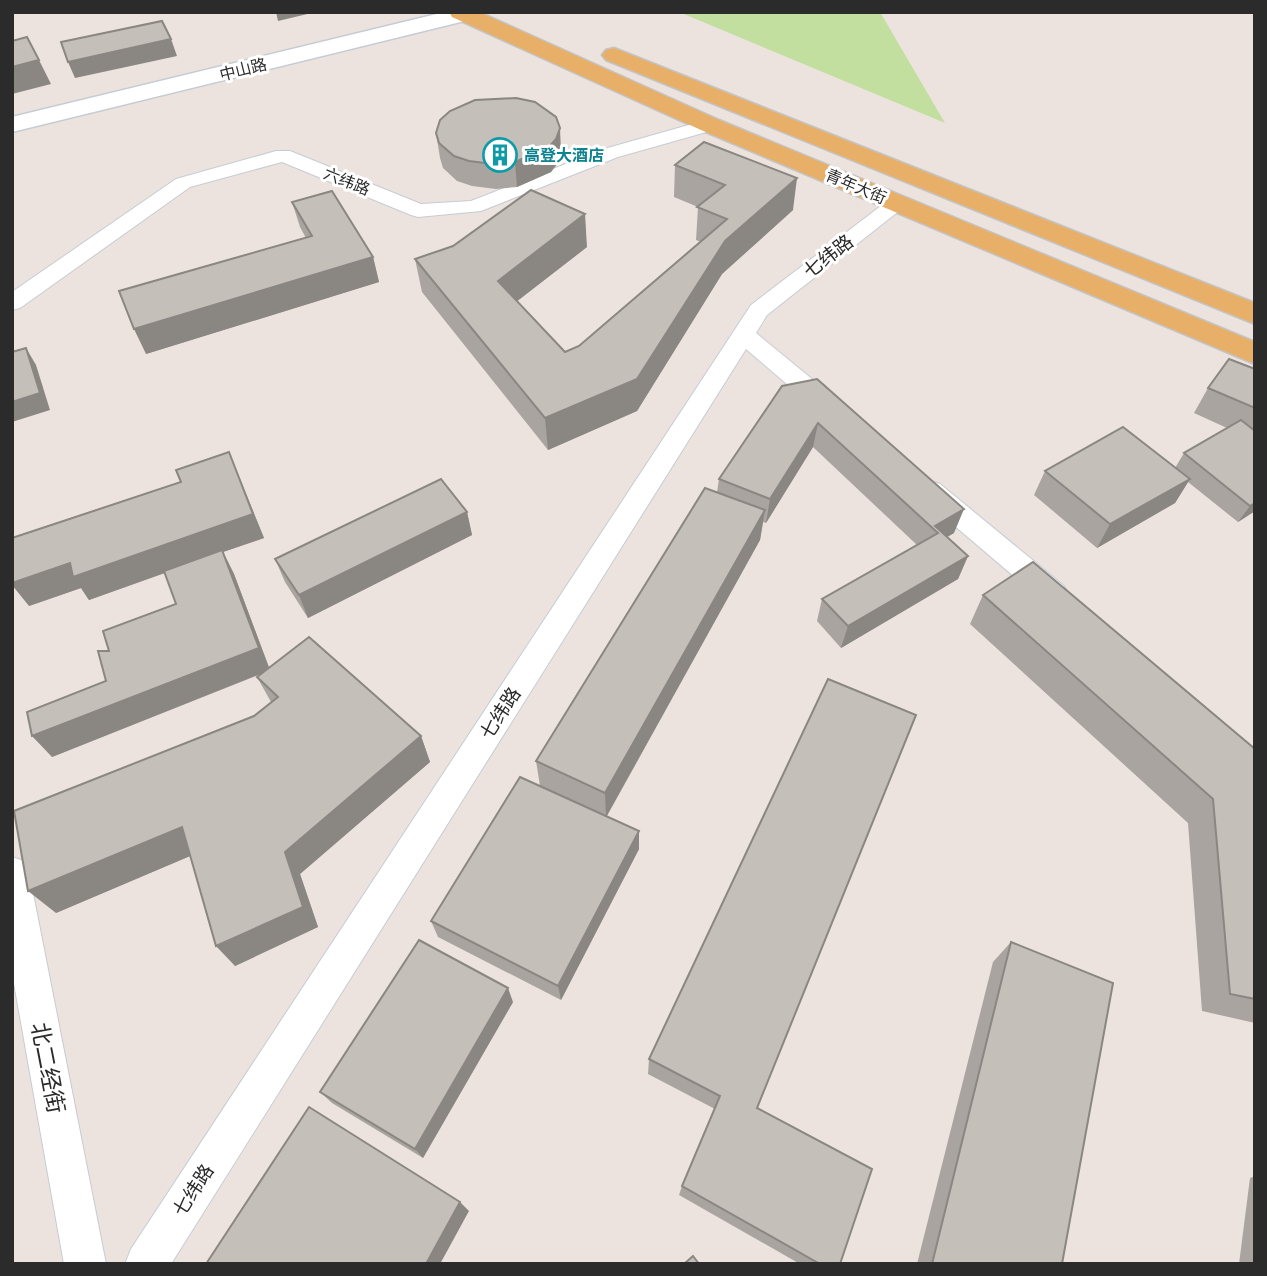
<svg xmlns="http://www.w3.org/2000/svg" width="1267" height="1276" viewBox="0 0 1267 1276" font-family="'Nunito Sans','Noto Sans SC',sans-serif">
	<rect width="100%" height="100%" fill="#ece3de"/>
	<!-- green -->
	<path fill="#c2df9f" d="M679 12H880L945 123Z"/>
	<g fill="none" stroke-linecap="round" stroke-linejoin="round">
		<!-- street casing -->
		<g stroke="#c6ccd4" stroke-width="2">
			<g id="street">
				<path d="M710 119 717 121 720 125 717 129 618 157 481 211 418 217 411 215 282 162 190 187 20 308 12 310V292L176 179 276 151H290L421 204 471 201 604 149Z"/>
				<path d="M897 197 904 199 907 203 904 207 767 315 756 333 840 402 844 408 840 414 831 417 822 414 746 349 171 1264H125L131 1249 751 305 890 199Z"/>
				<path d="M931 481 940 484 1064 586 1068 594 1064 602 1054 605 1044 602 922 498 918 491 922 484Z"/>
				<path d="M12 857 24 861 29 873 106 1264H64L12 972Z"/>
			</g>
		</g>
		<!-- secondary casing -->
		<g stroke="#c6ccd4" stroke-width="3">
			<path id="secondary" d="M445 12H484L481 17 12 132V117Z"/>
		</g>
		<!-- primary casing -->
		<g stroke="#c4c4c4" stroke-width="3">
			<g id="primary">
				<path d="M449 12H479L719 120 1255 342V364L701 130 452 17Z"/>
				<path d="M614 48 1255 303V324L606 60 602 55 606 50Z"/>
			</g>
		</g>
		<!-- street -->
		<use href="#street" fill="#fff" fill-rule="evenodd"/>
		<!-- secondary -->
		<use href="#secondary" fill="#fff" fill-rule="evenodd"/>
		<!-- primary -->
		<use href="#primary" fill="#e8af68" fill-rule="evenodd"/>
	</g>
	<!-- wall -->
	<g fill="#a9a4a0">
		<path d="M436 133 561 153 557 164 551 172 517 187 496 189 472 186 457 181 443 168 440 158Z"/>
		<path d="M675 165 793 210 722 274 637 411 548 450 422 292 415 259 587 247 517 301 565 352 579 346 701 242 696 240 698 207 674 197Z"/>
		<path d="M292 202 373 257 379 282 146 354 306 238 300 227Z"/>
		<path d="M1255 369V511L1238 522 1188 482 1175 503 1097 548 1034 495 1045 471 1175 468 1184 453 1227 428 1194 413 1208 388Z"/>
		<path d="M782 386 954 533 947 537 968 556 958 579 841 648 817 621 822 599 917 545 813 447 766 523 763 522 760 540 607 816 639 849 561 1000 438 937 431 921 540 786 536 761 717 492 719 479Z"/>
		<path d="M229 452 264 538 223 552 234 574 269 668 421 736 430 762 300 874 318 927 235 966 190 856 56 913 254 716 271 702 257 677 261 674 52 757 106 681 109 651 176 604 165 573 89 600 81 588 29 606 181 482Z"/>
		<path d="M467 512 472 535 308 618 285 582 275 559Z"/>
		<path d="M983 595 1255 749V1023L1202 1011 1188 823 970 624Z"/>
		<path d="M1011 942 1062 1264H917L993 962Z"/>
		<path d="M513 1002 423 1158 332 1103 320 1092Z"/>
		<path d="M649 1059 757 1108 840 1264H800L679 1195 682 1186 715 1109 648 1074Z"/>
		<path d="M1255 1176V1264H1239L1250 1178Z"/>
	</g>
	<!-- shaded-wall -->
	<g fill="#8a8682">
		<path d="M276 12H316L278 21Z"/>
		<path d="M171 39 177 56 75 78 68 62Z"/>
		<path d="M39 60 51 84 12 94V67Z"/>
		<path d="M560 128 561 153 557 164 551 172 517 187 515 162Z"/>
		<path d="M797 178 793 210 722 274 637 411 548 450 545 418 725 241Z"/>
		<path d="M585 214 587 247 502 313 498 281Z"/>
		<path d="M373 257 379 282 146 354 134 329Z"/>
		<path d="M26 348 36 365 50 410 12 422V402Z"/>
		<path d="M818 423 813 447 766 523 770 499Z"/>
		<path d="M229 452 264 538 223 552 234 574 270 670 52 757 32 736 259 648 223 552 89 600 81 588 29 606 12 585V583Z"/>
		<path d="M1190 479 1175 503 1097 548 1110 524Z"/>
		<path d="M1255 503V511L1238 522 1250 506Z"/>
		<path d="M964 509 954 533 933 545 938 533 935 526Z"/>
		<path d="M765 510 760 540 606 817 605 793Z"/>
		<path d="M467 512 472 535 308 618 299 595Z"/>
		<path d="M968 556 958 579 841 648 848 626Z"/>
		<path d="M421 736 430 762 300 874 318 927 235 966 216 946 285 852Z"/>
		<path d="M182 827 202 851 56 913 28 891Z"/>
		<path d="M639 831V849L561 1000 558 986Z"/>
		<path d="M508 988 513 1002 423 1158 415 1149Z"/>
		<path d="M460 1202 469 1211 440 1264H426Z"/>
	</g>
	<!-- building -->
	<g fill="#c5bfba" stroke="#8a8682" stroke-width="2">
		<path d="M162 21 171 39 68 62 61 42Z"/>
		<path d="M27 37 39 60 12 67V41Z"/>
		<path d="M516 98 535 102 556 117 560 128 556 139 549 147 515 162 493 164 469 161 454 156 439 143 436 133 440 120 450 111 475 100Z"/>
		<path d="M704 142 797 178 725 241 637 379 545 418 415 259 453 246 531 190 585 214 498 281 565 352 579 346 727 219 697 207 725 185 675 165Z"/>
		<path d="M332 191 373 257 134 329 119 291 312 236 292 202Z"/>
		<path d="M26 348 40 393 12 402V352Z"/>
		<path d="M1229 359 1255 369V408L1208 388Z"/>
		<path d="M817 379 964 509 935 526 968 556 848 626 822 599 938 533 818 423 770 499 719 479 782 386Z"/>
		<path d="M1241 420 1255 431V503L1250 506 1184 453Z"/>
		<path d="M1123 427 1190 479 1110 524 1045 471Z"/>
		<path d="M229 452 253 514 73 577 70 563 12 583V538L181 482 176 470Z"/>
		<path d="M441 479 467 512 299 595 275 559Z"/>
		<path d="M705 488 765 510 605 793 536 761Z"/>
		<path d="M222 550 259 648 32 736 27 712 106 681 98 651H109L103 631 176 604 164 571Z"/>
		<path d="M1033 562 1255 749V999L1230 994 1213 799 983 595Z"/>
		<path d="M309 637 421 736 285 852 303 907 216 946 182 827 28 891 14 811 254 716 278 697 257 677Z"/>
		<path d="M828 679 916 715 757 1108 872 1169 840 1264H820L682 1186 720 1096 649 1059Z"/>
		<path d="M520 777 639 831 558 986 431 921Z"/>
		<path d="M419 940 508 988 415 1149 320 1092Z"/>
		<path d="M1011 942 1113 983 1062 1264H932Z"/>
		<path d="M309 1107 460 1202 426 1264H206Z"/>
		<path d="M693 1256 699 1264H684Z"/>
	</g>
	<!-- icons -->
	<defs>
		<g id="building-ring" transform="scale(1.75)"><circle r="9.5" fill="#fff" stroke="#0f9aa8" stroke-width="1.5"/><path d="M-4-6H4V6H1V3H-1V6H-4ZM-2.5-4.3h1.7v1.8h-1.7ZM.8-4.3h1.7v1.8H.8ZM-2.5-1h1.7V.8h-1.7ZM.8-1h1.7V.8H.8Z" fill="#0f9aa8"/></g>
	</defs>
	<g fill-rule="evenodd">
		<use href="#building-ring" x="500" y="155"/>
	</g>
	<g text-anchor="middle" stroke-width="6" stroke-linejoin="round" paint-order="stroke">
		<!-- far-street labels -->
		<g font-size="16" fill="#2b2b2b" stroke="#fff">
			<text transform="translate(243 69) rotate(-14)" y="6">中山路</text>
			<text transform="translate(347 181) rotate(22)" y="6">六纬路</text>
			<text transform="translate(856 186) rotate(23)" y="6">青年大街</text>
		</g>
		<!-- far-culture labels -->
		<g font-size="16" font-weight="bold" fill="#0d838f" stroke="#fff" text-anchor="start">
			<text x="524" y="161">高登大酒店</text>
		</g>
		<!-- street labels -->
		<g font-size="19" fill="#2b2b2b" stroke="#fff">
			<text transform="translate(828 256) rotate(-38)" y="7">七纬路</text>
			<text transform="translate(500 713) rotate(-57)" y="7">七纬路</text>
			<text transform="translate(193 1190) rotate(-57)" y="7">七纬路</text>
		</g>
		<!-- near-street labels -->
		<g font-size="23" fill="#2b2b2b" stroke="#fff">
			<text transform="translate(48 1068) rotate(79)" y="8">北二经街</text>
		</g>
	</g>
	<!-- border -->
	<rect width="1267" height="1276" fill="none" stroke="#2b2b2b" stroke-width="28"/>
</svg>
